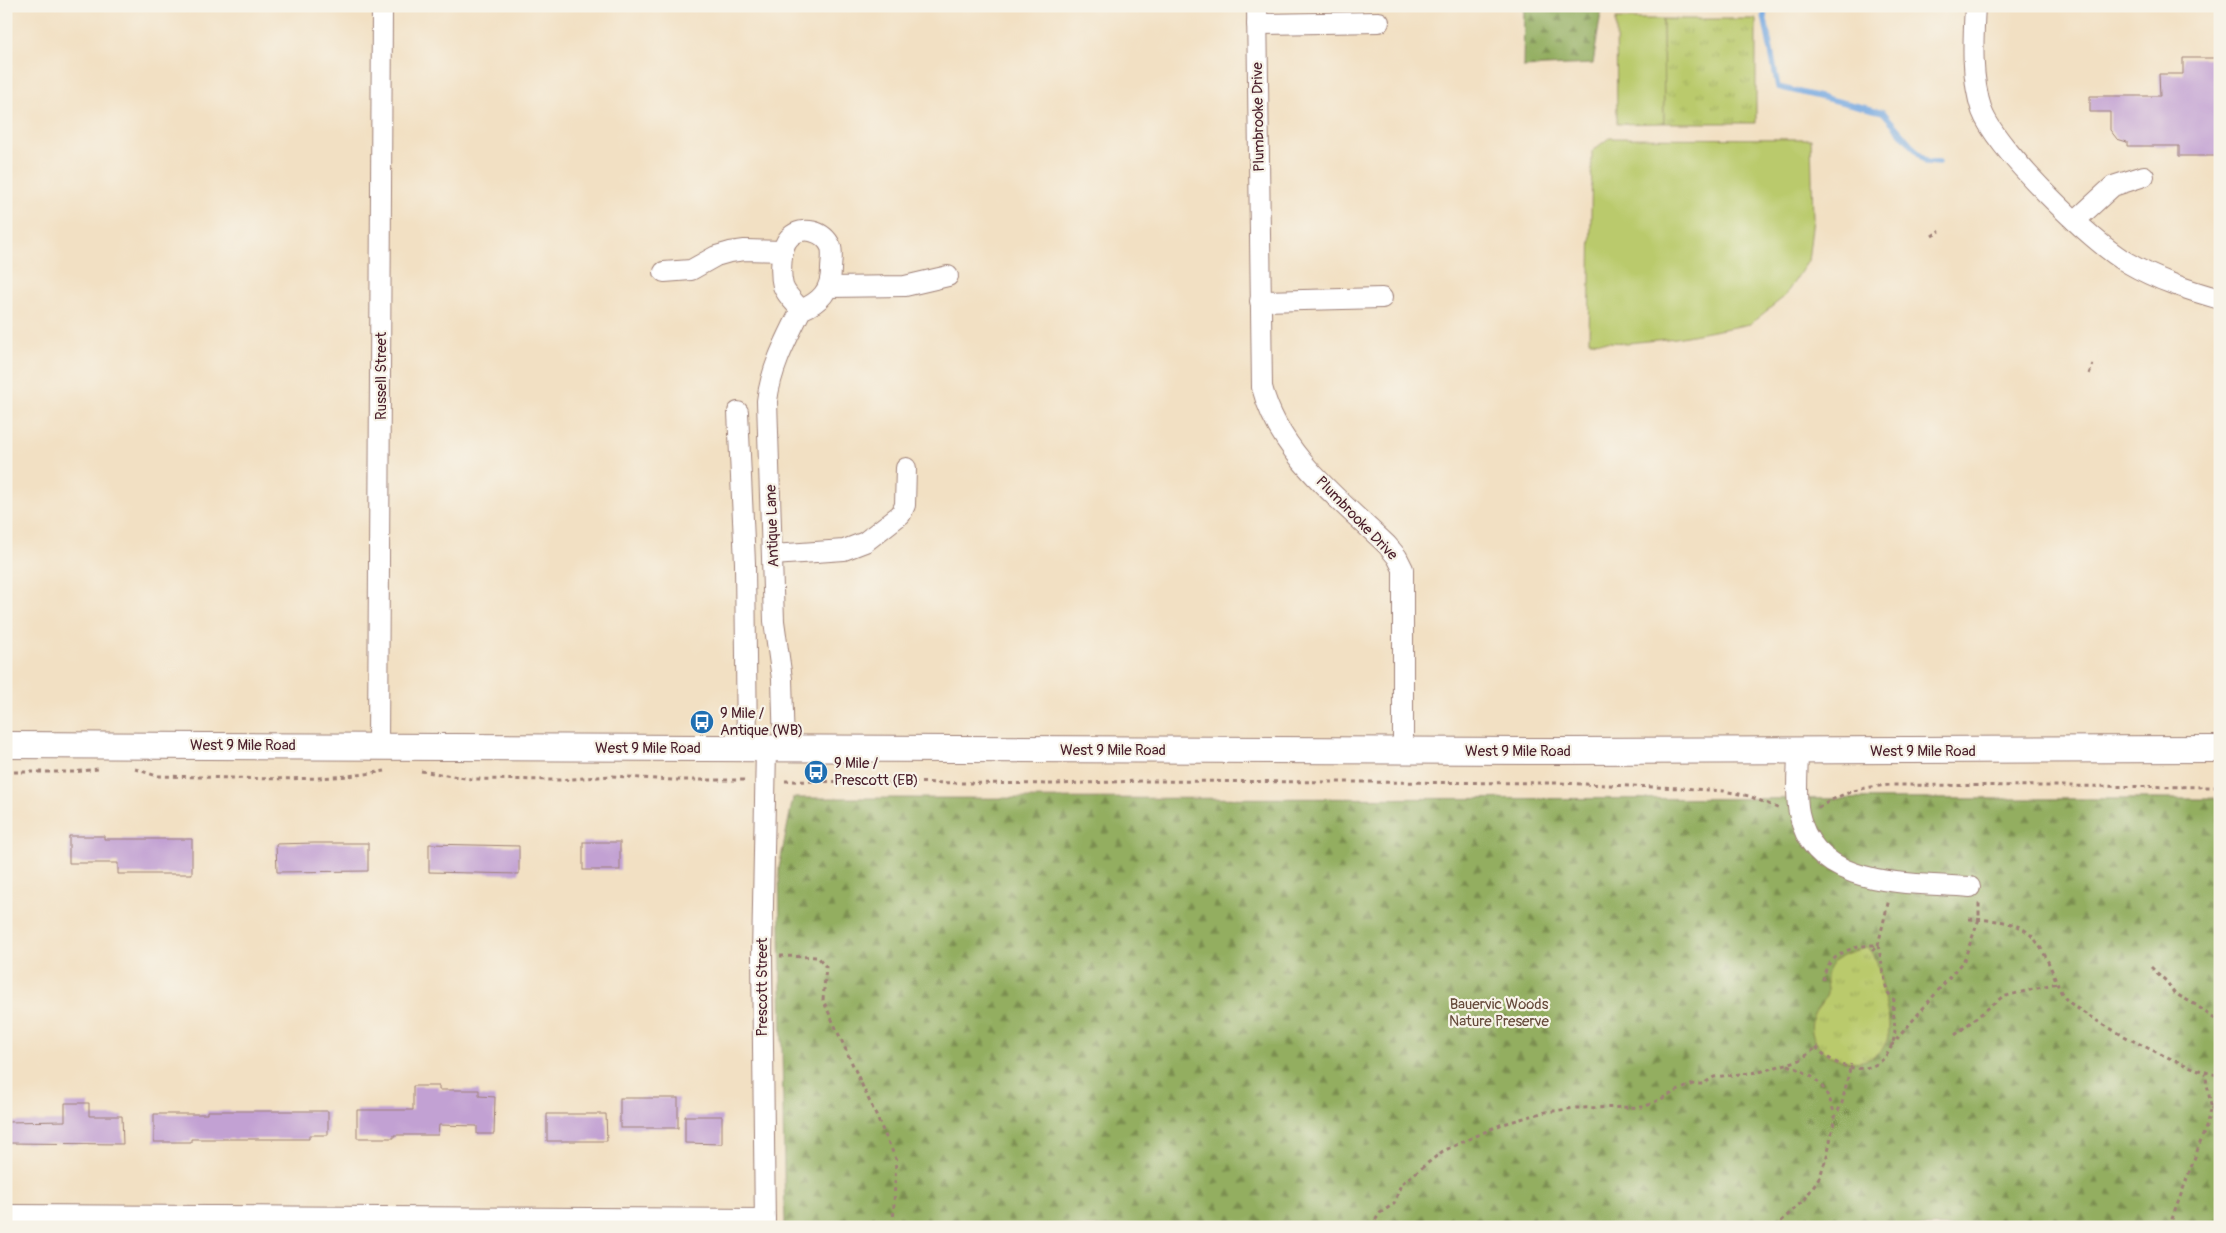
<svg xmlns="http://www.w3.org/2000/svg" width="2226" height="1233" viewBox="0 0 2226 1233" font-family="Pangolin,sans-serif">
	<defs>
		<pattern id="forest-firs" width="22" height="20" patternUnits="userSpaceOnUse" patternTransform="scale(1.25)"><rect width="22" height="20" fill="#93ae60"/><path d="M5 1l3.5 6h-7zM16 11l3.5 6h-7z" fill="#7a8d4f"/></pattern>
		<pattern id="park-tufts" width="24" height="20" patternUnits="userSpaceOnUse" patternTransform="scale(1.25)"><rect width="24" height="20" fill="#baca6c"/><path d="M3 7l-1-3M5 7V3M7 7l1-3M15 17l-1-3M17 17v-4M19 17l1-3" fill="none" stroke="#a1ad5e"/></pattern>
	</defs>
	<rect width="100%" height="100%" fill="#f7f3e8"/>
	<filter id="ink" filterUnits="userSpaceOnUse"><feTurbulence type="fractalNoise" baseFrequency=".02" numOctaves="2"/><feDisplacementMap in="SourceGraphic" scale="10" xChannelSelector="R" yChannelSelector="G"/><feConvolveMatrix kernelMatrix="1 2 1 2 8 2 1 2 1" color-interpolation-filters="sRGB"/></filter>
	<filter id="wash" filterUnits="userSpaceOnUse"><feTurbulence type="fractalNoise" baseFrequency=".0096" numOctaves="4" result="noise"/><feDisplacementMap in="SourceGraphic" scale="20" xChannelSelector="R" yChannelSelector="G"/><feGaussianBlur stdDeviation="1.12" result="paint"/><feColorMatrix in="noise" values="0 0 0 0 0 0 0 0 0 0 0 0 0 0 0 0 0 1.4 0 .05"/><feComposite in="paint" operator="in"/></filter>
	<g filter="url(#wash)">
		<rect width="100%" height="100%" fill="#f2e0c3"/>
		<!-- green -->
		<g fill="#baca6c" stroke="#82744c">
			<path d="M1616 19H1663L1664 123 1617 124Z"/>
			<path d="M1609 138 1811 139 1813 219 1808 261 1784 297 1750 324 1676 338 1628 343 1589 341 1592 151Z"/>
		</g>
		<!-- forest -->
		<g fill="url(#forest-firs)" stroke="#6e6646">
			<path d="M1524 6H1602L1593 64 1523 67Z"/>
			<path d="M793 798 2220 799V1227H785L779 868Z"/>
		</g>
		<!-- park -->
		<g fill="url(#park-tufts)" stroke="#82744c">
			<path d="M1663 19H1756V123H1664Z"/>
			<path d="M1868 948C1879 956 1881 981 1883 994 1886 1005 1889 1017 1889 1028 1887 1084 1799 1063 1813 1017 1815 1009 1824 1003 1827 994 1828 989 1825 982 1826 976 1831 956 1850 951 1868 948Z"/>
		</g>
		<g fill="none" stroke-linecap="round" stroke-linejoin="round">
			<!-- stream -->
			<path stroke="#75a8e1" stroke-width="5.5" d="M1767 6 1764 15 1778 87 1883 112 1926 162 1939 163"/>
		</g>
		<g id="blocks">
			<!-- building -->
			<g fill="#c2a1d3">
				<path d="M2183 58H2220V156H2179V146H2127V142L2117 139 2110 130V112H2090V96H2160L2159 74H2183Z"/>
				<path d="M69 836H104V839H192V874H118V863H69Z"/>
				<rect x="583" y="842" width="37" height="28"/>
				<path d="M314 843H368V871L277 872 276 844Z"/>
				<path d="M429 844 519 846V874L429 872Z"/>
				<path d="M413 1086H439V1090H479V1096L495 1097 494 1134H477V1126L439 1125 438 1135H394V1138H357V1110H413Z"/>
				<rect x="620" y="1098" width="58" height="30"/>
				<path d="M65 1103H89V1116H122L123 1144 6 1143V1122L65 1121Z"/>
				<path d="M207 1111H328V1135H309V1139H191V1142H154V1114H207Z"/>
				<path d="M547 1114H606L607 1141H547Z"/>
				<path d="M685 1116H722V1144L685 1143Z"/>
			</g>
		</g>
	</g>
	<g filter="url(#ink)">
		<use href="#blocks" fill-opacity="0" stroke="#9e8077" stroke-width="1"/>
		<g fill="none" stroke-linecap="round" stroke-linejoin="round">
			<!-- minor casing -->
			<g stroke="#9e8077" stroke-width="22">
				<g id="minor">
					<path d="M1257 6 1262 387C1279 454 1339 499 1387 545L1397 557 1403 569V751"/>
					<path d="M1975 6C1973 41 1971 78 1982 111 1996 149 2092 243 2128 263 2157 280 2188 290 2220 299"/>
					<path d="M1257 24 1379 22"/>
					<path d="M2075 221 2113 186 2144 176"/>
					<path d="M664 272 691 270 716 256 730 252 745 250 783 251"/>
					<path d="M829 287 905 286 948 276"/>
					<path d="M1260 301 1382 298"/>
					<path d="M738 412 745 563 747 748"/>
					<path d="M773 555 844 550 865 542 901 514 905 505 906 468"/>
					<path d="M378 746 382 6"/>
					<path d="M784 748 782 679 774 621 767 401C771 368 786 340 801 310 820 302 831 291 831 270 831 264 833 254 831 247 824 231 803 225 790 237 780 246 780 274 783 286 786 295 795 303 801 310"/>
					<path d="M1798 752C1798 771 1795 794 1799 813 1814 890 1910 882 1970 887"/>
					<path d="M6 1215 765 1219"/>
					<path d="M765 1227 762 956 766 748"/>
				</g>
			</g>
			<!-- major casing -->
			<g stroke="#9e8077" stroke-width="28">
				<path id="major" d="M6 745C744 749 1482 754 2220 749"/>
			</g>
			<!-- path -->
			<g stroke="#9e8077" stroke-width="3" stroke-dasharray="4 4" stroke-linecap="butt">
				<path d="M1932 236 1940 231"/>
				<path d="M2089 374 2093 364"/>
				<path d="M135 769 157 776C233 777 310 784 385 771"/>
				<path d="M421 771 471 779 559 780 611 776 673 780H748"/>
				<path d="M6 772H74L98 769"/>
				<path d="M785 781 1056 784 1142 781 1559 783 1680 788 1724 791 1749 796 1780 809"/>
				<path d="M1818 808C1844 792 1861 787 1891 785L2220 787"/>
				<path d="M1969 919C2020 921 2033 925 2053 973 2057 982 2060 994 2067 1000 2087 1020 2193 1074 2220 1075"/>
				<path d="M1872 951 1878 945 1889 899"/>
				<path d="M780 956 818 957 826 967 823 1000 896 1159 893 1227"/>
				<path d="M2151 967 2167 982 2174 993 2196 1005 2220 1023"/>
				<path d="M1955 1035 2002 997 2057 983"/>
				<path d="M1891 1046 1964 960 1979 919V902"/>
				<path d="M1816 1047C1840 1074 1884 1080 1894 1038 1897 1025 1891 1012 1894 1000L1887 991 1878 945C1854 944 1822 956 1823 984"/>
				<path d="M1788 1065C1817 1076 1827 1086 1835 1116"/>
				<path d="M2211 1107 2220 1118"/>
				<path d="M1294 1227 1303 1225 1308 1227"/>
				<path d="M1371 1227 1380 1213 1394 1204 1401 1184 1443 1151 1500 1125 1545 1112 1576 1108 1644 1107 1677 1091 1693 1084H1703L1714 1077 1759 1072 1800 1060 1818 1046"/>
				<path d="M1775 1227 1805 1199 1820 1176 1827 1156 1835 1117 1842 1103 1851 1064"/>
				<path d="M2169 1227 2206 1127 2211 1106 2205 1073"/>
			</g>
			<!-- minor -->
			<use href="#minor" stroke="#fff" stroke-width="20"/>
			<!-- major -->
			<use href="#major" stroke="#fff" stroke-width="26"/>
		</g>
	</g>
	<!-- icons -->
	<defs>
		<g id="bus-disc" transform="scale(1.25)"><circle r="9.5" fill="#1f6fb2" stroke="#f7f3e8"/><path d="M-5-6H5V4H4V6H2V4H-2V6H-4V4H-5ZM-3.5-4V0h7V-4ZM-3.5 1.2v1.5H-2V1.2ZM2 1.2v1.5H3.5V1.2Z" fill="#fff"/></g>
	</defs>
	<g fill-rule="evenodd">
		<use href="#bus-disc" x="702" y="722"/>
		<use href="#bus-disc" x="816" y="772"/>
	</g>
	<g text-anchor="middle" stroke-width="4.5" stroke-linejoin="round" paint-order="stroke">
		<!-- street labels -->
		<g font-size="15" fill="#4a1f2b" stroke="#f7f3e8">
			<text transform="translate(1258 117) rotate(-91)" y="5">Plumbrooke Drive</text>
			<text transform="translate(381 376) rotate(-90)" y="5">Russell Street</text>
			<text transform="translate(1357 518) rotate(46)" y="5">Plumbrooke Drive</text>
			<text transform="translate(772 526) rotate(-92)" y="5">Antique Lane</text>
			<text x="243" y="750">West 9 Mile Road</text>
			<text x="648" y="753">West 9 Mile Road</text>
			<text x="1113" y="755">West 9 Mile Road</text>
			<text x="1518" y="756">West 9 Mile Road</text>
			<text x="1923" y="756">West 9 Mile Road</text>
			<text transform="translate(762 987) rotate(-90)" y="5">Prescott Street</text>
		</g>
		<!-- poi labels -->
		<g font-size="15" fill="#4a1f2b" stroke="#f7f3e8" text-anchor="start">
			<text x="720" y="718">9 Mile /<tspan x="720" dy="17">Antique (WB)</tspan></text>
			<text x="834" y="768">9 Mile /<tspan x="834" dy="17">Prescott (EB)</tspan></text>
		</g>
		<!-- park labels -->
		<g font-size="15" fill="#664a3b" stroke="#f7f3e8">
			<text x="1499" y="1009">Bauervic Woods<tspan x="1499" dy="17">Nature Preserve</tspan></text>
		</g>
	</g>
	<!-- margin -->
	<rect width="2226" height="1233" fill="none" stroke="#f7f3e8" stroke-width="25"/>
</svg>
